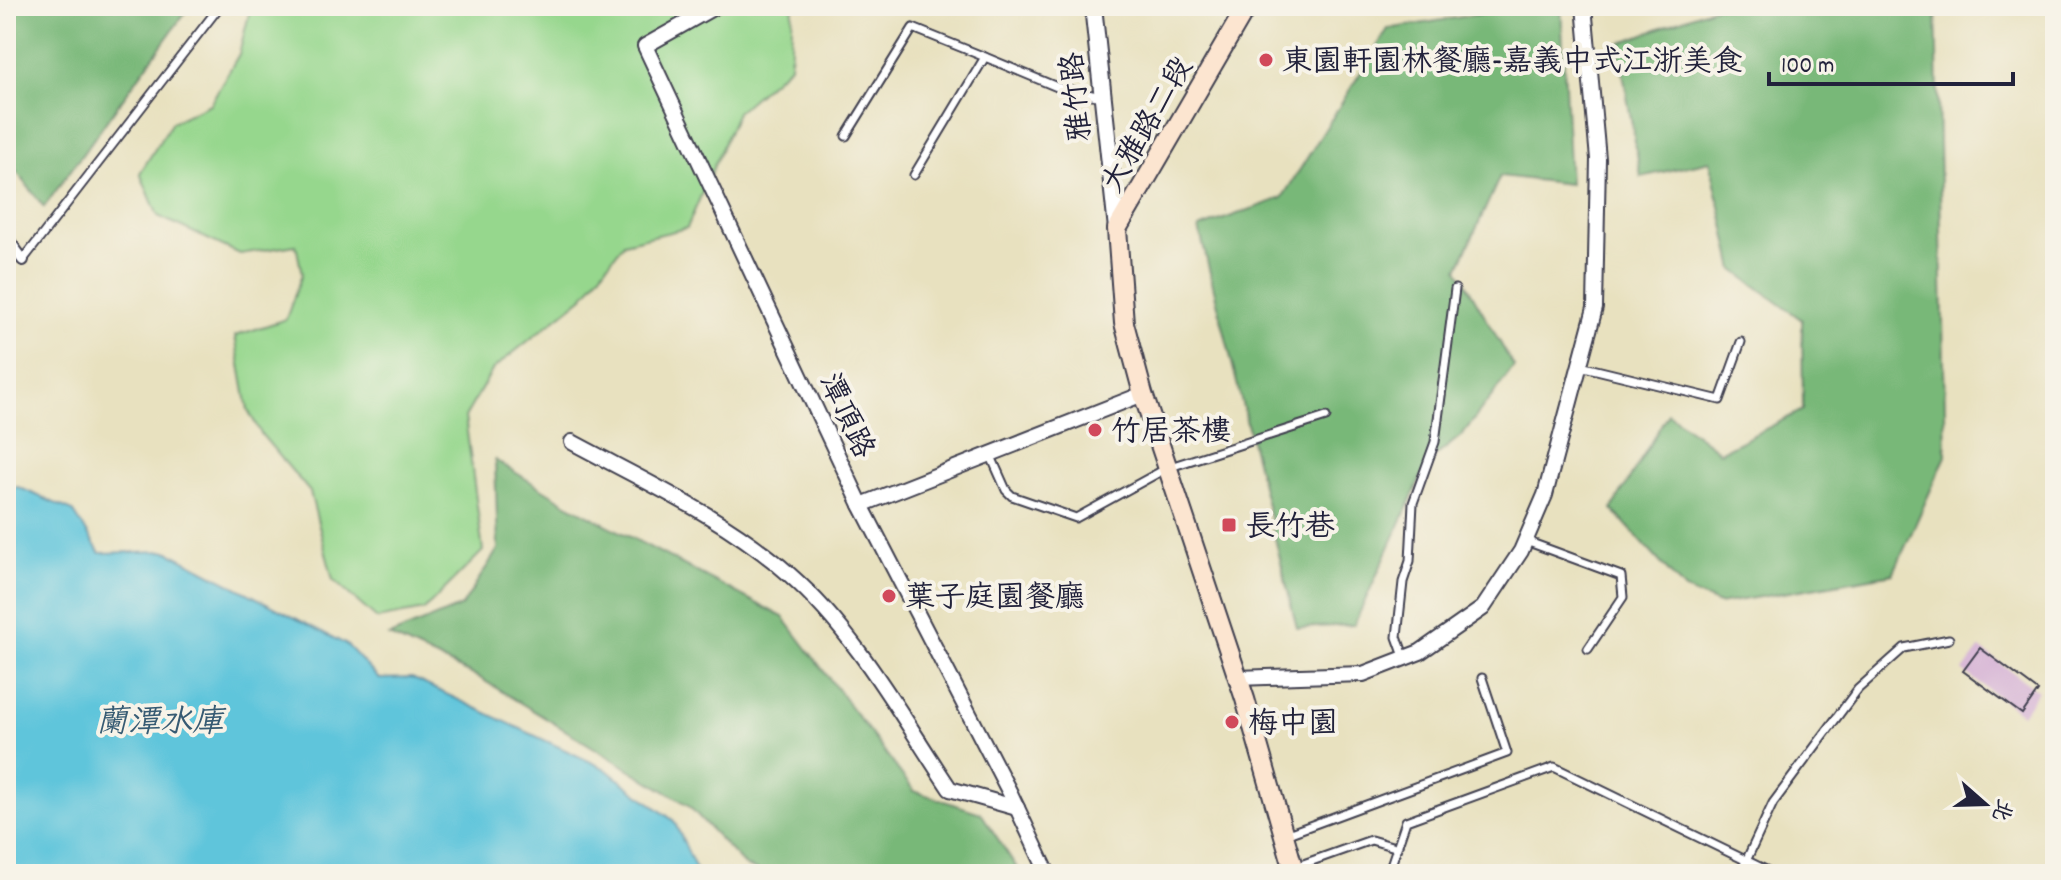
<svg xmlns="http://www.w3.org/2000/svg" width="2061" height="880" viewBox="0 0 2061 880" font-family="Dekko,'LXGW WenKai TC',sans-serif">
	<rect width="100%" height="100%" fill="#f7f3e8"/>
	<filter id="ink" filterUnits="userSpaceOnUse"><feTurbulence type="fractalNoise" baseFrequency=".0125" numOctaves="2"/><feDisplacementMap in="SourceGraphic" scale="16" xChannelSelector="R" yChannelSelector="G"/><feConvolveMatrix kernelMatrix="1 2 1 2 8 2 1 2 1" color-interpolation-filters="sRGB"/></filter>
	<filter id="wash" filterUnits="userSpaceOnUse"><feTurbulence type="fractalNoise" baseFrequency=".006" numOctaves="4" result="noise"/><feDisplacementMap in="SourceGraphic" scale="32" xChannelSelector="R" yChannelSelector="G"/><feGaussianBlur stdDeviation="1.8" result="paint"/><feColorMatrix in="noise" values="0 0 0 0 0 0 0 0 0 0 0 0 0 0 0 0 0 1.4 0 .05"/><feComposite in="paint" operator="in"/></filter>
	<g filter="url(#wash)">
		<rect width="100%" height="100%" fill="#e8e1bf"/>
		<!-- green -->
		<path fill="#96d78d" stroke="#5c7c64" stroke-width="2" d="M251 6H793L790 66 737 112 687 228 624 243 583 297 493 369 465 417 483 551 424 610 377 619 333 580 310 492 261 434 248 410 235 336 286 319 302 274 296 245 240 254 158 216 140 173 172 122 210 104 239 54Z"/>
		<!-- forest -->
		<g fill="#78b878" stroke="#4d6d5a" stroke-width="2">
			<path d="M6 6H190L44 207 6 158Z"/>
			<path d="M1529 6H1561L1570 184 1500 176 1458 269 1514 367 1462 435 1428 462 1354 625 1297 628 1199 228 1282 198 1388 29Z"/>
			<path d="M1717 6H1936L1946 456 1893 574 1719 604 1685 590 1612 509 1668 413 1720 452 1803 410 1802 320 1734 270 1710 161 1641 177 1618 44Z"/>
			<path d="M495 460 569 505 783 617 914 791 981 813 1021 874H767L745 866 688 805 478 677 389 636 462 606 498 549Z"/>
		</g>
		<!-- water -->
		<path fill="#5ec5db" stroke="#40748b" stroke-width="2" d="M6 486 18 487 73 511 100 553 167 551 347 645 379 679 412 678 604 768 674 821 698 874H6Z"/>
		<g id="blocks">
			<!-- building -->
			<path fill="#d1aad3" d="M1980 648 2038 691 2022 714 1963 671Z"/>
		</g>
	</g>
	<g filter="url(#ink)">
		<use href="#blocks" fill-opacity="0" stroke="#403f4f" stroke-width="2"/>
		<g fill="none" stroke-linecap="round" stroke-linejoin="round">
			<!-- service casing -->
			<g stroke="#403f4f" stroke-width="11">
				<g id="service">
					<path d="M846 136 913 28 985 57"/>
					<path d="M914 175 985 57 1057 87 1101 97"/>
					<path d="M23 260 220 6"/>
					<path d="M1580 366 1720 400 1741 342"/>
					<path d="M990 454 1006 490 1012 496 1076 518 1167 468 1326 417"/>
					<path d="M1526 541 1621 576 1623 597 1588 649"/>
					<path d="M1405 659 1397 637 1403 582 1410 561 1413 503 1435 442 1455 289"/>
					<path d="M1285 835 1507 753 1482 678"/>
					<path d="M1295 867 1371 840 1395 847"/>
					<path d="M1388 874 1406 821 1554 767 1774 874"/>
					<path d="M1740 874 1773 803 1858 689 1904 648 1949 639"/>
				</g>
			</g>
			<!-- pedestrian casing -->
			<g stroke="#403f4f" stroke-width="14">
				<path id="pedestrian" d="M6 237 23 260"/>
			</g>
			<!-- minor casing -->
			<g stroke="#403f4f" stroke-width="18">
				<g id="minor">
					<path d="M716 6 645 46 861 505 1010 793 1048 874"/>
					<path d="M572 442C646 482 726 518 790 575 857 634 901 716 950 789L1017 808"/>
					<path d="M861 505 1143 394"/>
					<path d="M1237 678 1363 674 1420 652 1483 608 1521 551 1545 495 1595 308 1598 159 1584 6"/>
				</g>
			</g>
			<!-- tertiary casing -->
			<g stroke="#403f4f" stroke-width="20">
				<path id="tertiary" d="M1093 6 1117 229"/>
			</g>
			<!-- secondary casing -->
			<g stroke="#403f4f" stroke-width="22">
				<path id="secondary" d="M1247 6 1117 229 1124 323 1143 394 1245 699 1295 874"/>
			</g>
			<!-- service -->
			<use href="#service" stroke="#fff" stroke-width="7"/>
			<!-- pedestrian -->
			<use href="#pedestrian" stroke="#fff" stroke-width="10"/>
			<!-- minor -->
			<use href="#minor" stroke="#fff" stroke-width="14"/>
			<!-- tertiary -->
			<use href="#tertiary" stroke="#fff" stroke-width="16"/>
			<!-- secondary -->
			<use href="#secondary" stroke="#fce5d0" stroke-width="18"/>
		</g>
	</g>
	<!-- markers -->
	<g fill="#d1495b" stroke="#f7f3e8" stroke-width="3">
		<circle cx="1266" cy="60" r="8"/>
		<circle cx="1095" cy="430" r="8"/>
		<rect x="1221" y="517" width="16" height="16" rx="4"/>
		<circle cx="889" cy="596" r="8"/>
		<circle cx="1232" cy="722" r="8"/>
	</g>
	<g text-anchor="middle" stroke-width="8" stroke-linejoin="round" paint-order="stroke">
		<!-- poi labels -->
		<g font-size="30" fill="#22223b" stroke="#f7f3e8" text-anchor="start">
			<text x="1282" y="70">東園軒園林餐廳-嘉義中式江浙美食</text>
			<text x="1111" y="440">竹居茶樓</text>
			<text x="1245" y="535">長竹巷</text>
			<text x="905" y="606">葉子庭園餐廳</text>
			<text x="1248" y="732">梅中園</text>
		</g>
		<!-- street labels -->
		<g font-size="30" fill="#22223b" stroke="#f7f3e8">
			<text transform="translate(1075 97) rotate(-96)" y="10">雅竹路</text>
			<text transform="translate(1146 124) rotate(-60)" y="10">大雅路二段</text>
			<text transform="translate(848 415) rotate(65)" y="10">潭頂路</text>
		</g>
		<!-- water labels -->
		<g font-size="32" font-style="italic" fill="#375b73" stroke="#f7f3e8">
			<text x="160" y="731">蘭潭水庫</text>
		</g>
	</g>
	<!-- margin -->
	<rect width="2061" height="880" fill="none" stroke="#f7f3e8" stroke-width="32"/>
	<!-- north arrow -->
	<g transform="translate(1985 804) rotate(110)" stroke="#f7f3e8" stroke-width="6" paint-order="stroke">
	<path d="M0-6L14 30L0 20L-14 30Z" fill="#22223b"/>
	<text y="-12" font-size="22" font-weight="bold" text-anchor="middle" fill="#22223b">北</text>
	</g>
	<!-- scale -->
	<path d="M1769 72v12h244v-12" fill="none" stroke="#22223b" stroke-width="4"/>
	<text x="1781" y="72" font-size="24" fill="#22223b" stroke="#f7f3e8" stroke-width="6" paint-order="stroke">100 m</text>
</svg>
